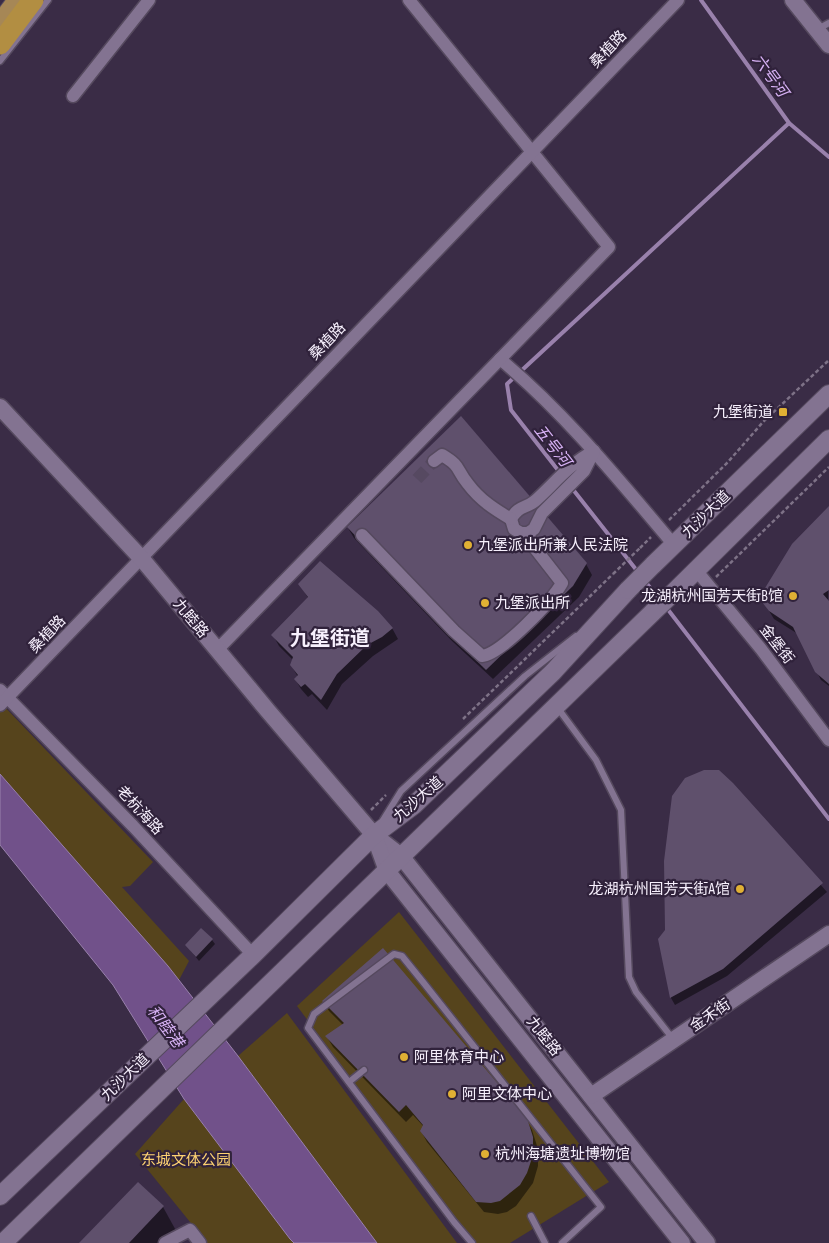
<svg xmlns="http://www.w3.org/2000/svg" width="829" height="1243" viewBox="0 0 829 1243" font-family="'Sofia Sans Condensed','Noto Sans SC',sans-serif">
	<rect width="100%" height="100%" fill="#3a2c46"/>
	<!-- green -->
	<g fill="#56441c">
		<path d="M0 702 153 862 130 886 122 887 189 961 179 980 0 774Z"/>
		<path d="M399 912 609 1182 510 1243H474L297 1006Z"/>
		<path d="M287 1013 457 1243H377L238 1056Z"/>
		<path d="M184 1099 290 1239 294 1243H207L135 1154Z"/>
	</g>
	<!-- water -->
	<path fill="#71518a" stroke="#9981ac" d="M0 774 168 966 238 1056 377 1243H294L290 1239 184 1099 113 985 0 845Z"/>
	<!-- shadow -->
	<g fill="#0007">
		<path d="M829 508 828 602 829 686 821 680 798 634 774 619 761 598 793 545Z"/>
		<path d="M348 528 586 564 592 575 579 597 493 679 452 641 354 538Z"/>
		<path d="M300 584 392 628 398 639 373 656 342 684 327 710 312 694 308 697 301 689 295 679 298 677 291 665 293 660 279 646 273 635 308 598Z"/>
		<path d="M732 784 827 892 727 976 675 1005 671 998 660 939 667 931Z"/>
		<path d="M212 940 215 944 199 961 190 950Z"/>
		<path d="M323 1001 526 1119 532 1130 538 1149V1166L533 1183 516 1206 507 1212 498 1214 484 1212 427 1142 421 1131 424 1127 413 1115 406 1122 333 1047 327 1037 344 1026 329 1011Z"/>
		<path d="M138 1183 163 1207 179 1236 172 1243H81Z"/>
	</g>
	<g fill="none" stroke-linecap="round" stroke-linejoin="round">
		<!-- stream -->
		<g stroke="#9981ac" stroke-width="4">
			<path d="M701 0 789 123 829 157"/>
			<path d="M561 474 511 410 507 384 789 123"/>
			<path d="M571 487 638 572"/>
			<path d="M644 580 660 600"/>
			<path d="M666 607 829 819"/>
		</g>
	</g>
	<!-- building -->
	<g fill="#5f506c">
		<path d="M461 416 587 563 573 586 486 670 445 630 347 527Z"/>
		<path d="M829 506V590L823 594 829 601V684L815 672 793 627 769 611 759 598 792 544Z"/>
		<path d="M320 561 378 611 393 628 382 637 367 645 337 674 321 700 305 684 301 687 294 679 298 675 290 665 293 657 271 635 308 597 298 584Z"/>
		<path d="M704 770H719L733 783 823 883 723 969 670 998 658 939 665 930 664 861 672 796 685 778Z"/>
		<path d="M201 928 213 939 196 957 185 945Z"/>
		<path d="M383 948 527 1118 533 1137V1155L527 1173 520 1185 500 1201 491 1203 476 1202 420 1131 423 1125 406 1105 399 1112 325 1036 344 1023 322 1001Z"/>
		<path d="M138 1182 164 1206 129 1243H79Z"/>
	</g>
	<g fill="none" stroke-linecap="round" stroke-linejoin="round">
		<!-- minor-tunnel -->
		<path stroke="#564961" stroke-width="12" stroke-dasharray="12 6" stroke-linecap="butt" d="M417 479 434 461"/>
		<!-- service casing -->
		<g stroke="#55495e" stroke-width="9">
			<g id="service">
				<path d="M818 29 829 23"/>
				<path d="M0 61 48 0"/>
				<path d="M557 707 596 760 621 810 629 977 636 992 673 1039"/>
				<path d="M383 820 401 791 525 676 576 636"/>
				<path d="M349 1082 364 1070"/>
				<path d="M531 1216 545 1243"/>
				<path d="M472 1243 454 1222 308 1028 314 1014 394 954 402 956 423 982 601 1207 562 1243"/>
			</g>
		</g>
		<!-- minor casing -->
		<g stroke="#55495e" stroke-width="15">
			<g id="minor">
				<path d="M73 96 149 0"/>
				<path d="M500 359C566 414 619 480 674 545"/>
				<path d="M594 451 584 471 542 513 534 529 528 533H521L514 529 511 519C519 505 525 509 535 501 555 483 569 464 594 451Z"/>
				<path d="M434 461 442 455C462 467 455 468 468 484 480 500 494 509 511 519"/>
				<path d="M362 535 454 631 482 656C501 654 552 601 562 583L534 547 528 533"/>
				<path d="M696 570 761 649 829 740"/>
				<path d="M217 650 609 247 409 0"/>
				<path d="M0 690 133 826 253 955"/>
				<path d="M0 705 678 0"/>
				<path d="M165 1243 190 1230 200 1243"/>
			</g>
		</g>
		<!-- tertiary casing -->
		<g stroke="#55495e" stroke-width="19">
			<g id="tertiary">
				<path d="M793 0 829 45"/>
				<path d="M0 407 142 559 268 711 374 835 401 856 707 1243"/>
				<path d="M374 835 387 871 682 1243"/>
				<path d="M591 1096 829 934"/>
			</g>
		</g>
		<!-- secondary casing -->
		<g stroke="#55495e" stroke-width="20">
			<g id="secondary">
				<path d="M653 565 829 394"/>
				<path d="M672 594 829 439"/>
				<path d="M0 1196 253 955 374 835 414 805 553 672 628 590"/>
				<path d="M3 1243 653 612"/>
			</g>
		</g>
		<!-- primary casing -->
		<g stroke="#55495e" stroke-width="22">
			<path id="primary" d="M0 24 18 0"/>
		</g>
		<!-- trunk casing -->
		<g stroke="#55495e" stroke-width="24">
			<path id="trunk" d="M0 44 33 0"/>
		</g>
		<!-- path -->
		<g stroke="#7e7287" stroke-width="2.5" stroke-dasharray="4 2.5" stroke-linecap="butt">
			<path d="M669 520 728 462 763 422 829 360"/>
			<path d="M640 548 651 537"/>
			<path d="M716 577 829 467"/>
			<path d="M463 719 613 574"/>
			<path d="M371 810 386 795"/>
		</g>
		<!-- service -->
		<use href="#service" stroke="#837391" stroke-width="6"/>
		<!-- minor -->
		<use href="#minor" stroke="#837391" stroke-width="12"/>
		<!-- tertiary -->
		<use href="#tertiary" stroke="#837391" stroke-width="16"/>
		<!-- secondary -->
		<use href="#secondary" stroke="#837391" stroke-width="18"/>
		<!-- primary -->
		<use href="#primary" stroke="#a68756" stroke-width="20"/>
		<!-- trunk -->
		<use href="#trunk" stroke="#b28e42" stroke-width="21"/>
		<!-- secondary-bridge casing -->
		<g stroke="#55495e" stroke-width="20" stroke-linecap="butt">
			<g id="secondary-bridge">
				<path d="M628 590 653 565"/>
				<path d="M653 612 672 594"/>
			</g>
		</g>
		<!-- path-bridge -->
		<path stroke="#7e7287" stroke-width="2.5" stroke-dasharray="4 2.5" stroke-linecap="butt" d="M613 574 640 548"/>
		<!-- secondary-bridge -->
		<use href="#secondary-bridge" stroke="#837391" stroke-width="18"/>
	</g>
	<!-- markers -->
	<g fill="#e0b034" stroke="#30223b" stroke-width="2">
		<rect x="778" y="407" width="10" height="10" rx="2.5"/>
		<circle cx="468" cy="545" r="5"/>
		<circle cx="793" cy="596" r="5"/>
		<circle cx="485" cy="603" r="5"/>
		<circle cx="740" cy="889" r="5"/>
		<circle cx="404" cy="1057" r="5"/>
		<circle cx="452" cy="1094" r="5"/>
		<circle cx="485" cy="1154" r="5"/>
	</g>
	<g text-anchor="middle" stroke-width="4.5" stroke-linejoin="round" paint-order="stroke">
		<!-- street labels -->
		<g font-size="15" fill="#f7f0fd" stroke="#30223b">
			<text transform="translate(608 49) rotate(-46)" y="5">桑植路</text>
			<text transform="translate(327 341) rotate(-46)" y="5">桑植路</text>
			<text transform="translate(706 514) rotate(-44)" y="5">九沙大道</text>
			<text transform="translate(191 618) rotate(50)" y="5">九睦路</text>
			<text transform="translate(47 634) rotate(-46)" y="5">桑植路</text>
			<text transform="translate(777 644) rotate(52)" y="5">金堡街</text>
			<text transform="translate(418 799) rotate(-41)" y="5">九沙大道</text>
			<text transform="translate(140 810) rotate(47)" y="5">老杭海路</text>
			<text transform="translate(710 1015) rotate(-34)" y="5">金禾街</text>
			<text transform="translate(544 1036) rotate(52)" y="5">九睦路</text>
			<text transform="translate(125 1077) rotate(-44)" y="5">九沙大道</text>
		</g>
		<!-- poi labels -->
		<g font-size="15" fill="#f7f0fd" stroke="#30223b" text-anchor="start">
			<text x="773" y="417" text-anchor="end">九堡街道</text>
			<text x="478" y="550">九堡派出所兼人民法院</text>
			<text x="783" y="601" text-anchor="end">龙湖杭州国芳天街B馆</text>
			<text x="495" y="608">九堡派出所</text>
			<text x="730" y="894" text-anchor="end">龙湖杭州国芳天街A馆</text>
			<text x="414" y="1062">阿里体育中心</text>
			<text x="462" y="1099">阿里文体中心</text>
			<text x="495" y="1159">杭州海塘遗址博物馆</text>
		</g>
		<!-- park labels -->
		<g font-size="15" fill="#fdd271" stroke="#30223b">
			<text x="186" y="1165">东城文体公园</text>
		</g>
		<!-- water labels -->
		<g font-size="16" font-style="italic" fill="#d7b2f5" stroke="#30223b">
			<text transform="translate(771 75) rotate(54)" y="6">六号河</text>
			<text transform="translate(553 445) rotate(52)" y="6">五号河</text>
			<text transform="translate(166 1026) rotate(53)" y="6">和睦港</text>
		</g>
		<!-- district labels -->
		<g font-size="20" font-weight="bold" fill="#f7f0fd" stroke="#30223b">
			<text x="330" y="645">九堡街道</text>
		</g>
	</g>
</svg>
